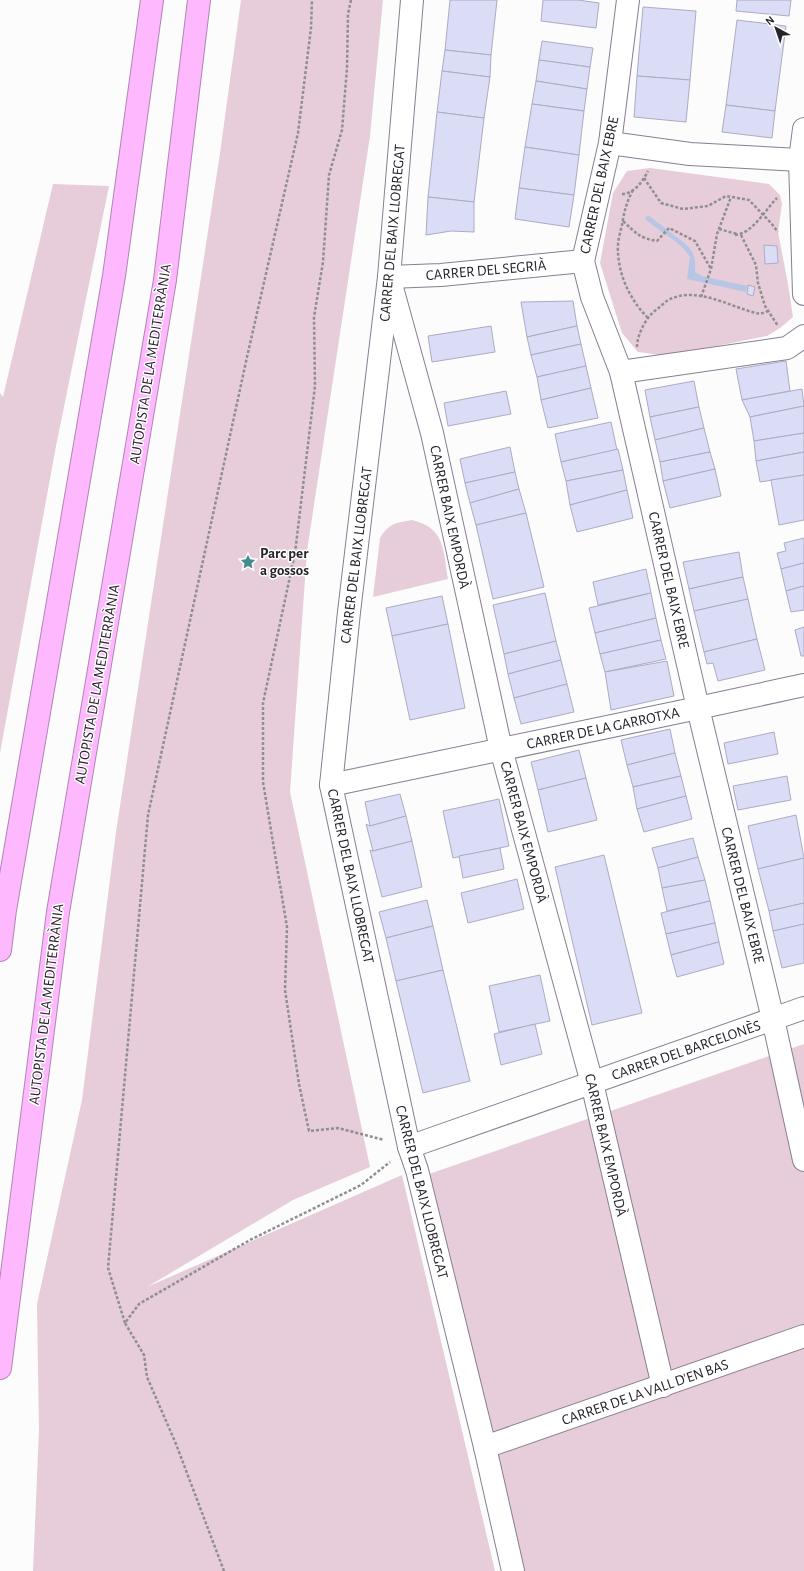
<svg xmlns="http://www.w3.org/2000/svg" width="804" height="1571" viewBox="0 0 804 1571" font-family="'Alegreya Sans',sans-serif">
	<rect width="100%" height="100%" fill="#fcfcfc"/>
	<!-- green -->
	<g fill="#e7cdd9">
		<path d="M241 0H383L370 136 307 551 290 792 370 1167 293 1200 147 1287 402 1175 495 1571H33L39 1430 37 1304 82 1100 116 832 220 153Z"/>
		<path d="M650 168 769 184 780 195 782 204 778 232 788 284 793 317 780 328 767 336 667 356 638 352 622 333 600 263 613 193 627 171Z"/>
		<path d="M53 184 109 186 56 446 0 753V393L3 397Z"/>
		<path d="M412 520C446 528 443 551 448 579L373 597 380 538C389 523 396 523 412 520Z"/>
		<path d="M804 1044V1571H523L429 1174Z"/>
	</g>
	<!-- water -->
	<path fill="#b6c6e3" d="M648 215 687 245C696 256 695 259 695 272L702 276 747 286 746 292 687 279 690 257C680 241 660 232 645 219Z"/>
	<!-- building -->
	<g fill="#dbdcf5" stroke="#abacc4">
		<path d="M450 0H497L491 55 445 50Z"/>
		<path d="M543 0H578L599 3 596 28 541 21Z"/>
		<path d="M737 0H791L789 16 736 11Z"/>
		<path d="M643 7 696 11 690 80 637 76Z"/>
		<path d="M737 20 786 26 775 111 726 105Z"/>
		<path d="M542 41 593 48 590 67 539 60Z"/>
		<path d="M445 50 491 55 490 77 442 71Z"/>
		<path d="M539 60 590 67 587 89 536 81Z"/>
		<path d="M442 71 490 77 484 118 437 112Z"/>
		<path d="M637 76 690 80 686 122 634 117Z"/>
		<path d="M536 81 587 89 584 111 532 104Z"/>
		<path d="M532 104 584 111 579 155 525 147Z"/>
		<path d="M726 105 775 111 772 138 722 132Z"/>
		<path d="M437 112 484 118 474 202 428 197Z"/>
		<path d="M525 147 579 155 574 195 519 188Z"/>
		<path d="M519 188 574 195 569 227 515 219Z"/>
		<path d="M428 197 474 202V232L451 231 426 235Z"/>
		<path d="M764 245 777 246 778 263 765 264Z"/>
		<path d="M748 285 755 287 753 296 747 294Z"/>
		<path d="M573 301 577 326 527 337 521 302Z"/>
		<path d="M491 326 495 352 432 362 428 336Z"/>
		<path d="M577 326 581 344 531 355 527 337Z"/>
		<path d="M581 344 586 366 537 377 531 355Z"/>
		<path d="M786 361 790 391 742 400 736 369Z"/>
		<path d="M586 366 591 388 541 400 537 377Z"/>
		<path d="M694 381 699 407 650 417 645 390Z"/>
		<path d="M591 388 598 418 548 428 541 400Z"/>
		<path d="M802 389 804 406 750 417 742 400Z"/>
		<path d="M506 391 511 414 448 426 444 403Z"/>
		<path d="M804 406V433L754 441 750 417Z"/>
		<path d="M699 407 704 428 655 440 650 417Z"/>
		<path d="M611 422 617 450 561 462 555 434Z"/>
		<path d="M704 428 710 452 660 462 655 440Z"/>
		<path d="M804 433V452L756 461 754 441Z"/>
		<path d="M510 447 515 472 465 483 460 459Z"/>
		<path d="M618 449 623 470 566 481 561 462Z"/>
		<path d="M710 452 715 469 663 481 660 462Z"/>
		<path d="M804 452V475L760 482 756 461Z"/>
		<path d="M715 469 721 496 670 508 663 481Z"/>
		<path d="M623 470 627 490 570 505 566 481Z"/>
		<path d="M515 472 519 489 470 503 465 483Z"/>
		<path d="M804 475V520L779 525 771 480Z"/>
		<path d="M519 489 526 513 476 525 470 503Z"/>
		<path d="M627 490 633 518 577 532 570 505Z"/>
		<path d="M526 513 544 587 493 599 476 525Z"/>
		<path d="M804 538V563L781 569 777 553 786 551 784 543Z"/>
		<path d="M739 552 743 577 689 589 683 562Z"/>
		<path d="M804 563V586L786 591 781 569Z"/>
		<path d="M646 569 651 593 598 605 593 582Z"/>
		<path d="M743 577 748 599 694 611 689 589Z"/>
		<path d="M804 586V610L791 612 786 591Z"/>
		<path d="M545 593 556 641 504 654 493 605Z"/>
		<path d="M651 593 656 618 595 633 589 608Z"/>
		<path d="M442 596 448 624 392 636 386 608Z"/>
		<path d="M748 599 757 639 704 652 694 611Z"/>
		<path d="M656 618 661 640 600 654 595 633Z"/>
		<path d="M448 624 465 708 410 720 392 636Z"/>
		<path d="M804 627V656H801L795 630Z"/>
		<path d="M757 639 765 670 718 681 713 663 707 664 704 652Z"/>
		<path d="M661 640 666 659 605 672 600 654Z"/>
		<path d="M556 641 561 660 508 674 504 654Z"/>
		<path d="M561 660 567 684 514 698 508 674Z"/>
		<path d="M667 661 674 696 611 710 605 672Z"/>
		<path d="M567 684 574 712 521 724 514 698Z"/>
		<path d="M670 729 675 753 627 765 621 740Z"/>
		<path d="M774 732 778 754 728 764 724 743Z"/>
		<path d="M579 750 586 778 538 790 531 762Z"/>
		<path d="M675 753 681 776 633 787 627 765Z"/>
		<path d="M681 776 686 796 637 809 633 787Z"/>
		<path d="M787 776 791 800 738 810 733 786Z"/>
		<path d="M586 778 597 820 548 832 538 790Z"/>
		<path d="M400 794 406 816 370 826 365 802Z"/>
		<path d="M686 796 692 819 644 832 637 809Z"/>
		<path d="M499 799 509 846 453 858 443 811Z"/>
		<path d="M796 815 804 858 758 869 748 826Z"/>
		<path d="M406 816 412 841 373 851 366 824 370 826Z"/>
		<path d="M693 838 698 857 658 868 652 848Z"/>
		<path d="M412 841 422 887 382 897 370 850 373 851Z"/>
		<path d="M500 848 504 869 463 878 459 856Z"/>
		<path d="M604 855 642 1013 592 1025 555 867Z"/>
		<path d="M698 857 705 880 662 888 658 868Z"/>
		<path d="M804 858V903L769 911 758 869Z"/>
		<path d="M517 879 524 909 468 923 461 893Z"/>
		<path d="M705 880 710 901 667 911 662 888Z"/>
		<path d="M427 900 433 926 386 938 379 912Z"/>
		<path d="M710 901 715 923 666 934 661 913Z"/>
		<path d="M804 903V924L773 931 769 911Z"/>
		<path d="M715 923 719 942 671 955 666 934Z"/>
		<path d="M804 924V963L782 968 773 931Z"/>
		<path d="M433 926 443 970 396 981 386 938Z"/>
		<path d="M719 942 724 964 677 977 671 955Z"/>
		<path d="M443 970 470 1081 423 1093 396 981Z"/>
		<path d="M540 975 550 1021 499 1032 489 986Z"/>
		<path d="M535 1024 542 1054 501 1065 494 1034Z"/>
	</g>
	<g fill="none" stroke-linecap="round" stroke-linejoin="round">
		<!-- minor casing -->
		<g stroke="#877e93" stroke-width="24">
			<g id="minor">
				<path d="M412 0 389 277 349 612 331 785 409 1147 417 1170 485 1447 513 1571"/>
				<path d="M628 0 610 143 583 261 592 297 621 372 698 708 773 1019 804 1160"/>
				<path d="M804 129 800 160 804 294"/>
				<path d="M610 143 690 154 800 160"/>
				<path d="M583 261 441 275 389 277 432 433 501 749 592 1083 663 1386"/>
				<path d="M621 372 787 348 804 336"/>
				<path d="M331 785 698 708 804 685"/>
				<path d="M409 1147 804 1008"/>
				<path d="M485 1447 804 1336"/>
			</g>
		</g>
		<!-- highway casing -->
		<g stroke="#b284b4" stroke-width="24">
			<g id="highway">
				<path d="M0 950 5 910 114 276 152 0"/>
				<path d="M0 1368 58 912 165 280 199 0"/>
			</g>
		</g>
		<!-- path -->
		<g stroke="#8f8e92" stroke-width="2.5" stroke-dasharray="3 2" stroke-linecap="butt">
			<path d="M351 0 348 14 347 68 342 130 329 175 323 262 314 317 315 386 295 553 263 703V782L287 927 285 990 299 1084 309 1131 338 1128 384 1140"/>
			<path d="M644 178 661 203 683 209 708 206 726 196 749 200 771 223 778 232"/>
			<path d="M633 190C627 201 624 212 622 225 620 233 617 244 618 252 619 277 631 301 648 318"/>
			<path d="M622 194C634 194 643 181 648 171"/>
			<path d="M623 221C636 233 639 238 657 241L669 228 695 241 711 269"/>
			<path d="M719 229 737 234"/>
			<path d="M735 235C752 234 766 209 777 198"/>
			<path d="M741 235 756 265 758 283 765 306 778 326"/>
			<path d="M701 297 711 269 717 234 731 197"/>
			<path d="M637 347C637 335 646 317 656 310 660 307 664 303 668 300 698 285 731 308 760 314L768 311"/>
			<path d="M125 1323 108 1268 148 815 247 357 298 133 311 28 312 0"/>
			<path d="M224 1571 176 1444 147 1377 144 1355 125 1323 139 1304 250 1240 361 1185 390 1162"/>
		</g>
		<!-- minor -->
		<use href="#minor" stroke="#fff" stroke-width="22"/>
		<!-- highway -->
		<use href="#highway" stroke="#fdb8fe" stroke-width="22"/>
	</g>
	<!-- icons -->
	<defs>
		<g id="sight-bare" transform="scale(1.2)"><path d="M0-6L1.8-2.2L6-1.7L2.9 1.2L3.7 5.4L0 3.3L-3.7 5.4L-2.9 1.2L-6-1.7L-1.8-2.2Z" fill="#438b8d" stroke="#fff" stroke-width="2.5" paint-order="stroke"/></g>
	</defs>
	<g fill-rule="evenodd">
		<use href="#sight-bare" x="248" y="562"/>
	</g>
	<g text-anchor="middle" stroke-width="3" stroke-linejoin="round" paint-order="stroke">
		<!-- street labels -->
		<g font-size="15" fill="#26232b" stroke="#fff">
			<text transform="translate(599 185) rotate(-78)" y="5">CARRER DEL BAIX EBRE</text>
			<text transform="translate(392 233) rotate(-85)" y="5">CARRER DEL BAIX LLOBREGAT</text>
			<text transform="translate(486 270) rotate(-5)" y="5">CARRER DEL SEGRIÀ</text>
			<text transform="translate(150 364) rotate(-81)" y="5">AUTOPISTA DE LA MEDITERRÀNIA</text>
			<text transform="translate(450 517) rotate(78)" y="5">CARRER BAIX EMPORDÀ</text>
			<text transform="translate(356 555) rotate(-83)" y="5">CARRER DEL BAIX LLOBREGAT</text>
			<text transform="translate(669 580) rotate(77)" y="5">CARRER DEL BAIX EBRE</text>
			<text transform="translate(97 684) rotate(-80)" y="5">AUTOPISTA DE LA MEDITERRÀNIA</text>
			<text transform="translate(603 728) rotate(-12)" y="5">CARRER DE LA GARROTXA</text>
			<text transform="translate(524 832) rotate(75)" y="5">CARRER BAIX EMPORDÀ</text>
			<text transform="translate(351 876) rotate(78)" y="5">CARRER DEL BAIX LLOBREGAT</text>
			<text transform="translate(743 895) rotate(76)" y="5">CARRER DEL BAIX EBRE</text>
			<text transform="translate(46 1004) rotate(-83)" y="5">AUTOPISTA DE LA MEDITERRÀNIA</text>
			<text transform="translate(686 1050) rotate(-19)" y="5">CARRER DEL BARCELONÈS</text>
			<text transform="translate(606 1145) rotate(77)" y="5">CARRER BAIX EMPORDÀ</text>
			<text transform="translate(422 1192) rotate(76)" y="5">CARRER DEL BAIX LLOBREGAT</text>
			<text transform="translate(645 1392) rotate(-19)" y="5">CARRER DE LA VALL D'EN BAS</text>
		</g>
		<!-- poi labels -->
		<g font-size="15" font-weight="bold" fill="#26232b" stroke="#fff" text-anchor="start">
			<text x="260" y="558">Parc per<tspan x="260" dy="17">a gossos</tspan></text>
		</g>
	</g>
	<!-- north arrow -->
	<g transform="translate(776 28) rotate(320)" stroke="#ffffff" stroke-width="3" paint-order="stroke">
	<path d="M0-3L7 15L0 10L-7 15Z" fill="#26232b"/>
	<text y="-6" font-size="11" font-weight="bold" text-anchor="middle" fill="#26232b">N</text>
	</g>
</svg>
